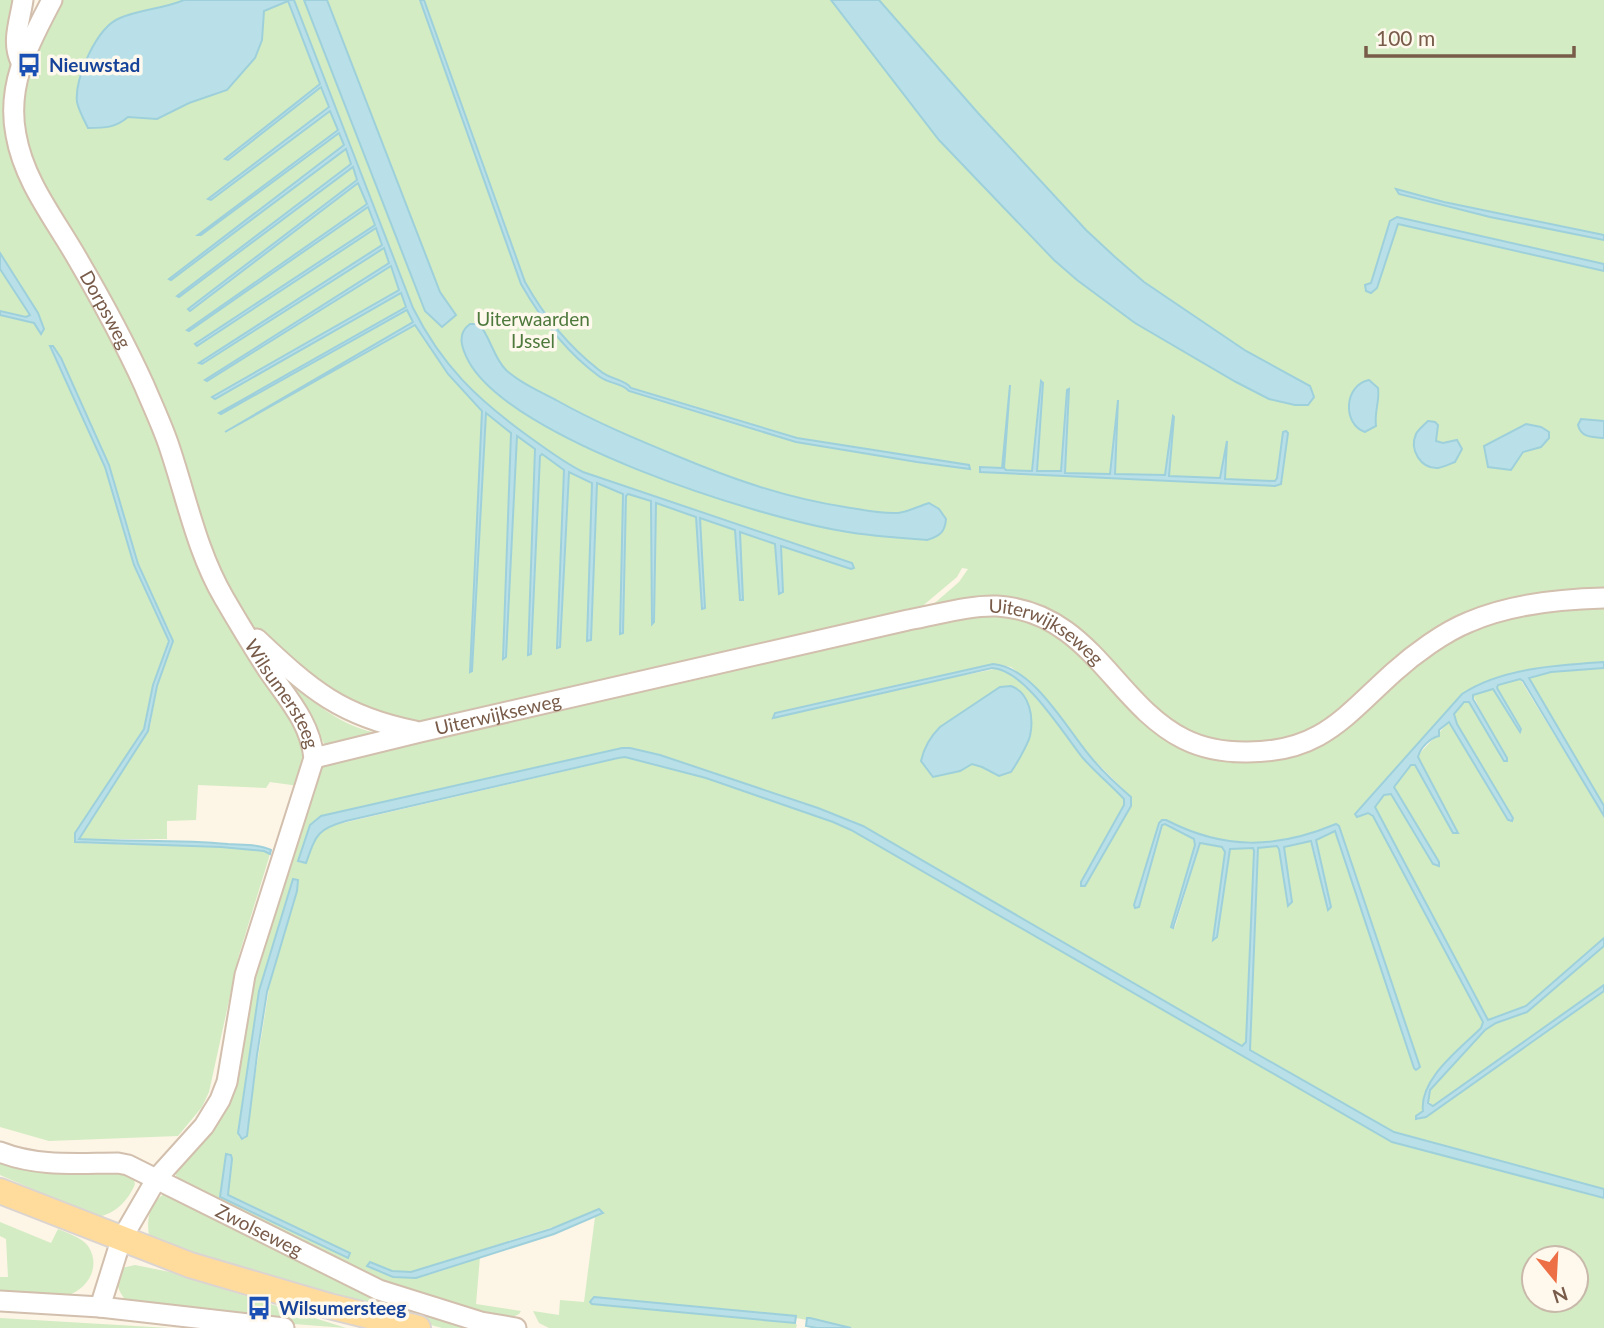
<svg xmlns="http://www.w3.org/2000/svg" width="1604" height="1328" viewBox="0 0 1604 1328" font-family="Lato,sans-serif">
	<rect width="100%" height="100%" fill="#fdf5e6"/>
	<!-- green -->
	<g fill="#d3ecc3" fill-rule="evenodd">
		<path d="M0 0H18L11 42V67L8 90 59 244 107 329 152 424 164 457 202 577 214 602 247 657 290 718 301 739 305 762 299 786 270 782 266 788 198 785 196 820 167 821V839H79V835L150 726 157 686 171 648 170 632 153 600 138 564 109 465 61 358 53 346 50 348 105 467 134 565 169 641 150 699 146 725 75 833 78 843 221 847 264 851 270 854 239 955 209 1092 202 1107 178 1136 49 1141 0 1127V315L34 323 41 333 44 329 38 313 0 253Z"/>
		<path d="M58 0H1604V599L1453 629 1321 732 1248 749 1188 736 1049 616 929 608 959 582 968 569 962 568 957 577 907 619 416 726 373 719 264 641 235 608 204 536 36 176 22 132 24 79Z"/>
		<path d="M0 269 30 315 29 317 0 311Z"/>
		<path d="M1604 604V662C1557 666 1502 667 1462 694L1358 811 1357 817 1368 813 1373 816 1483 1022 1481 1028C1460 1049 1419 1079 1423 1111L1416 1116 1417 1120 1426 1117 1604 991V1189L1394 1132 1249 1050 1258 848 1277 846 1279 849 1289 906 1292 902 1284 847 1310 841 1329 910 1331 906 1316 840 1335 831 1414 1068 1416 1070 1420 1067 1339 826 1336 824C1276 849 1224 850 1166 820L1159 823 1134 905 1139 906 1162 825 1165 824 1194 839 1195 845 1173 928 1175 927 1200 843 1222 847 1225 852 1214 940 1217 937 1230 849 1253 848 1254 851 1246 1043 1242 1046 851 820 714 773 630 748 321 816 300 863H306L315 837 326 827 625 757 706 778 833 822 864 837 1392 1142 1604 1198V1328H851L810 1318 807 1320 796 1318V1316L594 1297 593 1304 795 1323 797 1325 796 1328H549L539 1323 533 1311 559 1315 560 1300 584 1302 595 1217 603 1214 569 1222 411 1272 392 1271 370 1262 368 1267C413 1288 436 1272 480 1257L476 1304 521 1311 519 1314 505 1321 378 1284 179 1182 175 1173 176 1169 204 1136 319 769 325 762 993 610 1051 625 1165 731 1283 751 1421 653 1497 617ZM993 664 1011 667 1027 680 1089 755 1131 797 1124 805 1123 797 1033 695 1020 682 1000 668 775 713ZM1011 686 1018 689 1025 696 1029 708V738L1021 752 1018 762 999 776 982 767 972 764 960 771ZM271 976 245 1139 239 1137 238 1133 259 991ZM232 1159 227 1194 350 1253 348 1258 220 1197ZM1534 1258H1576V1300H1534Z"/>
		<path d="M1604 668V806L1529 678 1551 672Z"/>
		<path d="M1520 679 1604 816V938L1526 1006 1488 1020 1374 809 1384 795 1391 794 1436 866 1439 862 1393 787 1411 764 1415 765 1453 833 1418 757 1419 754 1449 722 1513 818 1457 724 1454 714 1464 702H1469L1504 760 1473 695 1493 689 1520 731 1521 728 1497 688 1498 685Z"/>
		<path d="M287 682C311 700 338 723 368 731 374 733 383 732 390 733L326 747 306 710Z"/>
		<path d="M1604 946V985L1433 1106 1427 1100 1430 1090 1485 1030 1496 1023 1527 1012Z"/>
		<path d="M0 1157 111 1167 133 1176 135 1184C128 1201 115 1214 97 1217L0 1175Z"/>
		<path d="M168 1192 473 1328H442L329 1297 150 1242C146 1222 147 1202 168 1192Z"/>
		<path d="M0 1222 51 1243 58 1229C67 1233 81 1237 88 1246 102 1267 87 1290 66 1296L0 1294V1277H8L6 1239 0 1236Z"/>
		<path d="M135 1265 170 1272 346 1328 294 1324 127 1302C117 1289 114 1282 122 1268Z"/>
		<path d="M0 1318 169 1328H0Z"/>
	</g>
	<!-- water -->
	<g fill="#b9e0e8" stroke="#9ed0db" stroke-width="2">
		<path d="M184 0H294L413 308C442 366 477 399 528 436 546 449 563 462 583 472L852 563 854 568 851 569 781 546 783 592 779 594 775 544 740 532 743 600H740L735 530 700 518 705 608 702 609 696 517 656 503 654 622 652 624 651 504V501L628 494 626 496 623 633 620 634 623 494 597 483 591 640 587 641 592 483 569 472 560 647 557 648 564 470 542 454 540 456 531 654 528 655 535 449 517 436 506 657 503 659 511 433 486 413 472 671 470 672 482 411 448 374 415 325 225 432 413 322 407 310 221 414 219 413 406 307 401 293 215 399 212 397 399 290 391 266 207 381 205 380 389 263 384 248 202 364 199 363 382 245 376 228 197 346 195 344 375 225 368 207 189 331 187 330 367 204 358 183 190 311 188 309 357 180 353 167 179 297 177 296 351 164 346 149 171 280 169 279 344 145 339 133 201 235H198L338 130 330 111 211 200 208 199 329 107 321 87 228 160 225 159 320 84 288 1 264 11 262 40 255 58 227 90 189 103 157 119 128 117C115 128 105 128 88 128 84 120 79 111 77 102 74 78 97 27 120 18 141 9 163 9 184 0Z"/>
		<path d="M304 0H327L440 292 456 315 442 327 425 311Z"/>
		<path d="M420 0H424L525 282C544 316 568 346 599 370 610 380 625 379 631 388L797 438 969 465 970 469 917 462 796 442 629 391C622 383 610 384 600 377 567 353 541 319 521 284Z"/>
		<path d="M831 0H879L978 113 1086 230 1115 257 1144 282 1246 351 1310 386 1314 397 1308 405H1295L1269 399 1236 382 1135 323 1077 280 1054 260 939 140Z"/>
		<path d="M1396 189 1444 202 1604 235V240L1490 217 1399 194Z"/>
		<path d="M1397 217 1604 264V271L1398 224 1377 288 1371 293 1366 291 1365 285 1371 283 1390 221Z"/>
		<path d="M0 253 38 313 44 329 41 334 34 323 0 315V311L26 317 30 315 0 269Z"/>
		<path d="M470 324H479C491 338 493 357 506 370 520 383 539 391 556 400 595 422 636 439 677 456 732 479 786 498 845 507 863 510 881 514 898 513 908 512 919 506 929 503L939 509 946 519C945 532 940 536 927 540 899 538 870 536 842 531 754 516 513 440 469 362 462 349 456 334 470 324Z"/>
		<path d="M50 346H53L61 358 109 465 138 564 173 641 157 686 148 731 79 839C128 842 178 839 228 844 242 845 259 844 271 850L270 854 264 851 221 847 75 842V833L144 729 153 685 169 641 134 565 105 467Z"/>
		<path d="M1369 380 1378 388C1380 401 1374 412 1376 426L1365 432C1342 424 1344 385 1369 380Z"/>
		<path d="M1041 381 1043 383 1037 471H1061L1067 390 1069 389 1065 473 1110 474 1118 400 1115 474 1165 475 1173 416 1174 417 1169 476 1220 478 1227 441 1225 479 1275 481 1277 478 1283 432 1286 431 1288 433 1281 484 1275 486 980 472V467L1002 468 1010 385 1004 468 1006 470 1032 471Z"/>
		<path d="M1581 419 1604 421V438C1593 437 1581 438 1578 425Z"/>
		<path d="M1428 421 1435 422 1438 425 1436 441 1443 443 1457 440 1462 449 1455 462C1450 464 1444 467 1438 468 1421 469 1409 450 1416 434 1418 430 1424 425 1428 421Z"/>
		<path d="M1526 424 1541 427 1549 432V438L1541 447 1523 452 1511 470 1488 467 1484 446Z"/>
		<path d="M1604 662V668L1551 672 1529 678 1604 806V816L1523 681 1520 679 1498 685 1497 688 1521 729 1520 732 1493 689 1473 695V699L1507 758V761H1504L1469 702H1464L1454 714 1457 724 1513 818 1512 821 1508 820 1449 722 1439 730V736C1430 738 1420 748 1418 757L1458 833H1453L1415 765H1411L1394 787 1439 862V866L1433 864 1391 794 1384 795 1375 807 1488 1020 1526 1006 1604 938V946L1527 1012 1496 1023 1485 1030 1430 1090 1428 1103 1433 1106 1604 985V991L1426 1117 1416 1119V1116L1423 1111C1419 1079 1460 1049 1481 1028L1483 1022 1373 816 1368 813 1357 817 1355 814 1462 694C1501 668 1558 665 1604 662Z"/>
		<path d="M993 664C1033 667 1065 726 1089 755 1101 770 1116 784 1131 797V806L1085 886H1081V882L1124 805V799C1111 785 1095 772 1082 757 1063 733 1024 669 992 668L773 718 775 713Z"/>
		<path d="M1011 686C1030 693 1034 718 1030 736 1028 744 1016 765 1011 772L999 776 982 767 972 764 960 771 933 777 921 761C924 747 930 737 940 727L1000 687Z"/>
		<path d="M622 748H630L660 755 818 808 863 826 1242 1046 1246 1042 1254 851 1253 848 1230 849 1217 937 1213 940 1225 852 1222 847 1200 843 1173 928 1171 927 1195 845 1194 839 1165 824 1162 825 1139 907 1135 908 1134 905 1159 823 1162 820H1166C1224 850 1276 849 1336 824L1339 826 1420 1067 1416 1070 1414 1068 1335 831 1316 840 1331 907 1328 910 1311 841 1284 847 1292 902 1288 906 1279 849 1277 846 1258 848 1250 1050 1394 1132 1604 1189V1198L1392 1142 851 830 833 822 706 778 625 757 618 758 346 821C317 829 316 835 306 863L298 861 310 825 321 816Z"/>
		<path d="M293 879 298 880 297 891 267 992 257 1055 247 1136 242 1139 238 1133 259 991Z"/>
		<path d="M226 1154 231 1155 232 1159 228 1195 350 1253 348 1258 220 1197Z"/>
		<path d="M599 1209 603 1213 554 1234 416 1278 393 1277 367 1266 370 1262 392 1271 411 1272 551 1229Z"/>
		<path d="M594 1297 796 1316 795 1323 592 1304 590 1302Z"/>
		<path d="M807 1318H810L851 1328H817L806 1326Z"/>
	</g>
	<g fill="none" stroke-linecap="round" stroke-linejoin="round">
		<!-- minor casing -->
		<g stroke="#d2bfad" stroke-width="23">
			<g id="minor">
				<path id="s1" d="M52 0C29 44 6 84 16 135 24 181 54 218 77 258 101 299 124 341 144 385 152 404 161 423 168 443 186 495 196 550 224 598 238 622 253 647 268 670 288 699 310 722 314 758L245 975 227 1082 220 1100 204 1126 157 1178 121 1240 100 1307"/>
				<path d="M21 62C11 42 20 21 23 0"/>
				<path d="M257 639C311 690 341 716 415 731"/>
				<path id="s2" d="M314 758 420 732 908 620C937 615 968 605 997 606 1091 612 1114 704 1184 739 1202 748 1224 752 1245 752 1320 753 1344 717 1394 672 1414 654 1444 632 1469 622 1510 604 1560 599 1604 598"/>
				<path id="s3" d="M0 1152C38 1167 77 1163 118 1163L128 1165 379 1290 481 1322 516 1328"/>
				<path d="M0 1301 100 1307 284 1328"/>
			</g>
		</g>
		<!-- major casing -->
		<g stroke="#dcd4d0" stroke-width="28">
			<path id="major" d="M0 1191 190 1265 329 1306 418 1328"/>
		</g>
		<!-- minor -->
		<use href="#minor" stroke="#fff" stroke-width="19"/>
		<!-- major -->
		<use href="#major" stroke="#ffdc9b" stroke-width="24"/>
	</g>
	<!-- icons -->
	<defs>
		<g id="bus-bare" transform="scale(1.89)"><path d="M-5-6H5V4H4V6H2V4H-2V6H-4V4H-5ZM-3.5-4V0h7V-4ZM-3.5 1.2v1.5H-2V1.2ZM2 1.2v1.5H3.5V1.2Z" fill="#1a4fb4" stroke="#fff8ed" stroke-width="2.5" paint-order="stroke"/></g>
	</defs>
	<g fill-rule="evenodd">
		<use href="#bus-bare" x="29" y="65"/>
		<use href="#bus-bare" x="259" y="1308"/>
	</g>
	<g text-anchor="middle" stroke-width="7" stroke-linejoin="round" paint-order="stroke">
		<!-- transit labels -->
		<g font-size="19" font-weight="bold" fill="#164399" stroke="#fff8ed" text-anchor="start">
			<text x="49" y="72">Nieuwstad</text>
			<text x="279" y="1315">Wilsumersteeg</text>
		</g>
		<!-- street labels -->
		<g font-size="19" fill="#785b49" stroke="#fff8ed">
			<text dy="7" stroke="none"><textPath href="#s1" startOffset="340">Dorpsweg</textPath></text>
			<text dy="7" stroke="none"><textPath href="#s2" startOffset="756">Uiterwijkseweg</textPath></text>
			<text dy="7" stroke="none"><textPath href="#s1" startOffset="765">Wilsumersteeg</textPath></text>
			<text dy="7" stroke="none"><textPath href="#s2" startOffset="189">Uiterwijkseweg</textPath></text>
			<text dy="7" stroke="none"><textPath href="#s3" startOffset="276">Zwolseweg</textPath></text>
		</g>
		<!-- park labels -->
		<g font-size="19" fill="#4d793d" stroke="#fff8ed">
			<text x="533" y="326">Uiterwaarden<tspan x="533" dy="22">IJssel</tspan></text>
		</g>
	</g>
	<!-- north arrow -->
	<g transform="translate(1555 1279) rotate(162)"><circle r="33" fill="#fff8ed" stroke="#c9b9ab" stroke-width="2"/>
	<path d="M0-5L12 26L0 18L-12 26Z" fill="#ed6f45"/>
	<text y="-10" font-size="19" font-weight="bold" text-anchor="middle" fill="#785b49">N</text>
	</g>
	<!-- scale -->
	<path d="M1366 46v10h208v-10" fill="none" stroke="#785b49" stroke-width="3.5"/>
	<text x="1376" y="46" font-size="21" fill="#785b49" stroke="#fff8ed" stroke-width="5" paint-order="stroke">100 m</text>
</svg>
